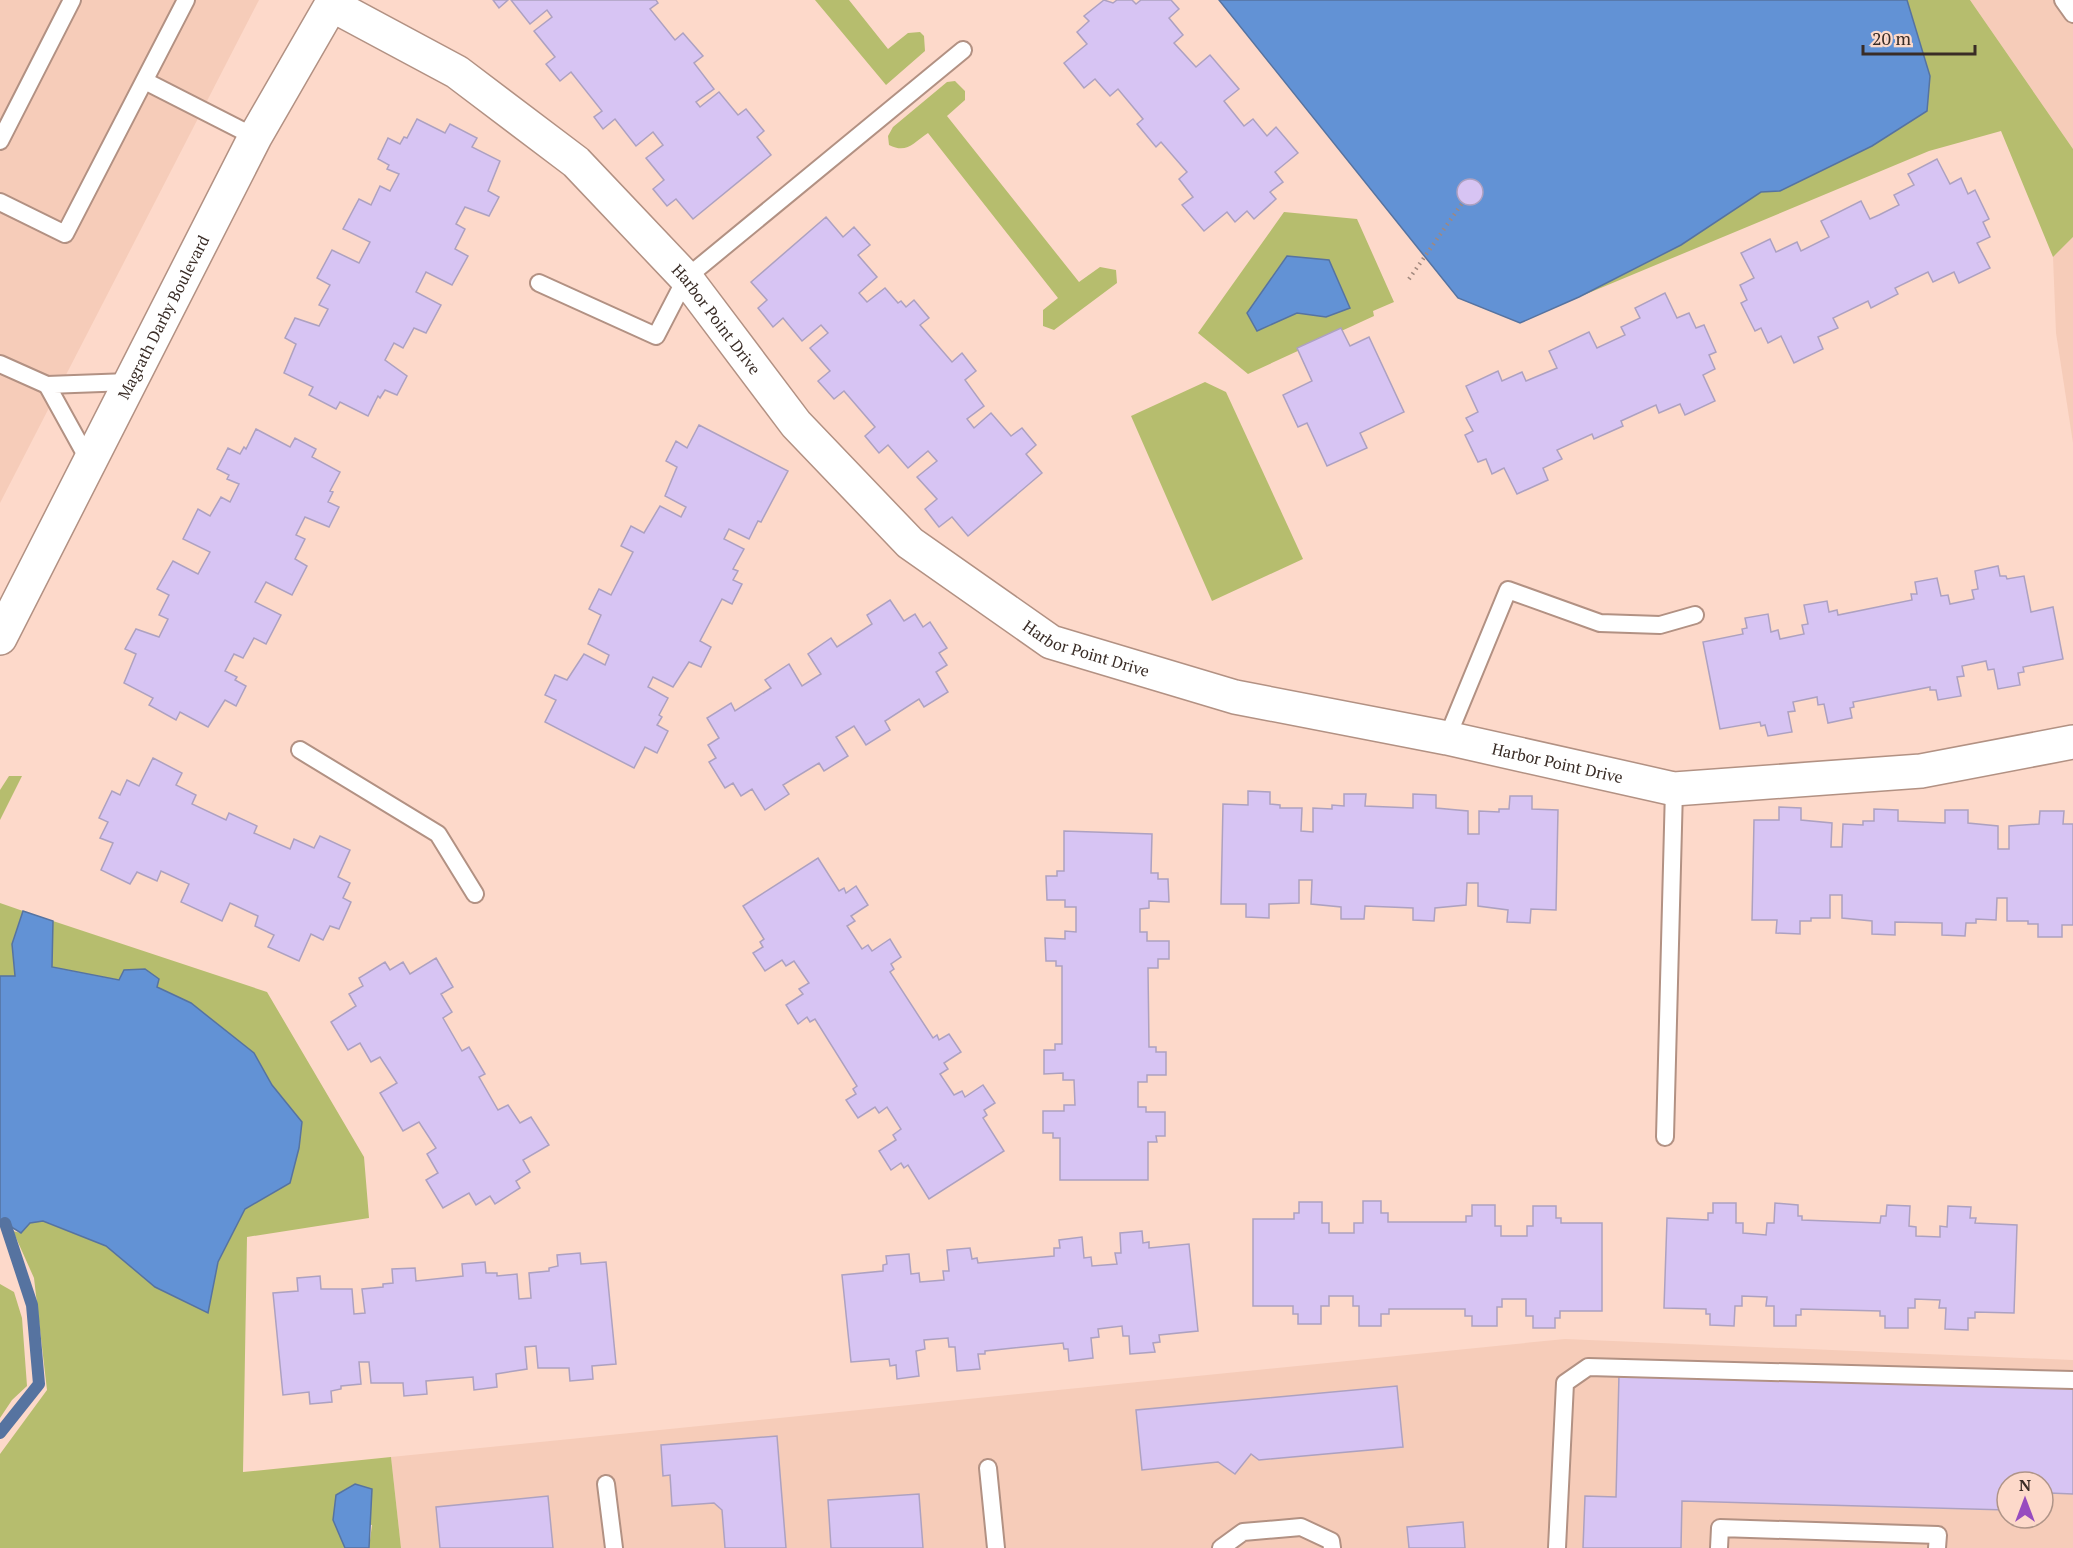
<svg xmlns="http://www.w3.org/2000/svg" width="2073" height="1548" viewBox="0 0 2073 1548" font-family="'PT Serif',serif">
	<rect width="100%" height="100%" fill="#fdd9ca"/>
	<!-- built -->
	<g fill="#f6ccb9" fill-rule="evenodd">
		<path d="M0 0H259L0 503Z"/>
		<path d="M1970 0H2073V149Z"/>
		<path d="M2073 237V443L2056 333 2053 257Z"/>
		<path d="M1565 1339 2073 1360V1548H401L391 1457ZM2007 1482H2043V1518H2007Z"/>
	</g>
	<!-- green -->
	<g fill="#b6bd6e">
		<path d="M815 0H849L888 49 908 33 920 32 924 36 925 51 886 85Z"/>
		<path d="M1907 0H1970L2073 149V237L2053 257 2001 131 1929 151 1579 297 1681 245 1761 192 1780 191 1930 76Z"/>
		<path d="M955 81 965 91V100L947 116 1079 282 1100 267 1116 270 1117 283 1054 330 1043 326V310L1058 298 928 133C913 143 907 154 889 145L888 136 893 127 947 82Z"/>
		<path d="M1284 212 1357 219 1394 302 1373 311 1374 316 1248 374 1198 333Z"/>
		<path d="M1205 382 1226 392 1303 559 1212 601 1131 416Z"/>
		<path d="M9 776H22L0 820V790Z"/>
		<path d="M0 903 23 911 12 944 15 977 0 976Z"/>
		<path d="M53 921 267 992 364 1157 369 1218 247 1237 243 1472 391 1457 401 1548H369L372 1525 333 1520 345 1548H0V1454L47 1390 34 1278 13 1231 21 1233 30 1223 43 1221 106 1246 155 1287 208 1312 218 1262 245 1209 290 1183 302 1122 272 1085 254 1053 191 1003 156 987 52 967Z"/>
		<path d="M0 1223V1284L14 1292 22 1318 27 1386 12 1400 0 1418Z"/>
	</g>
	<!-- water -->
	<g fill="#6292d5" stroke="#5673a0" stroke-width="1.5">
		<path d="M1219 0H1907L1930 76 1927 111 1872 146 1780 191 1761 192 1681 245 1579 297 1520 323 1458 298Z"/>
		<path d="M1287 256 1329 260 1350 308 1326 317 1297 313 1257 331 1247 313Z"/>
		<path d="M23 911 53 921 52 967 119 980 124 970 145 969 159 979 157 987 191 1003 254 1053 272 1085 302 1122 299 1148 290 1183 245 1209 218 1262 208 1313 155 1287 106 1246 43 1221 30 1223 21 1233 5 1223H0V976H15L12 944Z"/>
		<path d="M355 1484 372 1489 369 1548H345L333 1520 336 1495Z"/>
	</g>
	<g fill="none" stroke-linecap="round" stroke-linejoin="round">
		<!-- stream -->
		<path stroke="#5673a0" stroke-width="12" d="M0 1433 39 1384 32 1305 5 1223"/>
	</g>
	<!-- building -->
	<g fill="#d7c4f3" stroke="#ada1c0" stroke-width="1.5">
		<path d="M493 0H508L499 8Z"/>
		<path d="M511 0H656L658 3 650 9 675 40 683 33 703 56 694 63 714 89 696 102 700 107 719 92 738 115 746 109 764 131 757 137 771 155 693 219 676 199 667 206 653 189 664 180 646 158 663 145 653 132 636 146 615 119 603 129 594 117 602 111 571 72 560 81 546 64 555 57 534 31 552 17 547 10 530 24Z"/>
		<path d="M1104 0 1113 3 1117 0H1132L1136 4 1141 0H1171L1179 9 1169 18 1183 35 1174 43 1196 67 1210 55 1239 89 1224 101 1244 126 1253 119 1267 136 1276 127 1298 153 1275 172 1283 182 1270 192 1276 199 1254 219 1247 211 1235 222 1227 212 1204 231 1182 205 1193 197 1179 179 1187 172 1161 142 1156 147 1137 124 1143 119 1118 89 1110 96 1095 79 1084 88 1064 63 1087 44 1077 32 1089 21 1084 16Z"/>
		<path d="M417 119 445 133 450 124 477 138 472 147 500 161 488 191 499 197 489 216 465 207 456 224 465 229 455 249 468 256 452 285 426 272 416 292 441 305 426 333 414 328 403 348 394 343 385 360 407 376 397 395 385 390 380 398 378 396 368 416 340 402 336 409 309 395 313 387 284 373 296 344 285 338 295 318 319 326 328 309 319 305 330 285 317 278 332 250 359 263 370 242 343 229 359 199 371 205 380 186 390 191 399 174 387 169 389 165 378 159 388 138 400 144 404 137 407 138Z"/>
		<path d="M1937 159 1950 184 1961 178 1968 194 1975 190 1989 219 1983 222 1990 237 1977 243 1990 268 1959 283 1954 272 1933 282 1928 272 1895 288 1898 294 1871 308 1868 301 1833 318 1838 328 1818 337 1823 349 1794 363 1781 336 1768 343 1761 328 1755 331 1741 303 1747 300 1740 285 1754 278 1741 253 1770 239 1776 252 1797 242 1801 251 1829 237 1821 221 1861 201 1870 219 1879 215 1899 205 1894 195 1914 185 1908 174Z"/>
		<circle cx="1470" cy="192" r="13"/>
		<path d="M826 217 843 237 854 227 870 245 858 255 877 277 859 293 867 302 885 288 898 303 901 301 906 307 914 300 929 318 920 325 952 362 962 353 976 371 965 380 984 406 967 419 974 428 991 413 1011 436 1022 428 1036 445 1026 454 1042 473 968 536 952 517 939 527 925 509 937 499 917 477 937 461 928 451 908 468 888 445 879 453 865 436 875 427 844 391 834 399 818 381 830 371 810 348 828 333 821 325 802 341 783 318 773 327 758 308 767 300 751 282Z"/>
		<path d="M1665 293 1677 318 1689 313 1696 328 1704 325 1716 352 1709 355 1715 369 1703 375 1715 401 1685 415 1680 404 1659 413 1656 405 1621 421 1623 426 1594 439 1592 434 1557 450 1562 459 1543 468 1548 480 1517 494 1504 468 1492 474 1486 459 1478 462 1465 435 1473 431 1466 418 1478 412 1466 386 1498 371 1502 381 1522 372 1526 381 1557 368 1549 351 1589 332 1597 348 1625 335 1621 327 1640 318 1635 308Z"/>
		<path d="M1341 328 1350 346 1369 337 1404 412 1360 433 1367 448 1327 466 1307 423 1298 427 1283 395 1312 381 1297 348Z"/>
		<path d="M699 425 788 471 761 522 758 521 749 539 729 529 724 539 744 549 733 569 738 571 733 580 742 584 732 604 722 599 700 641 711 647 701 667 689 662 673 687 653 677 648 687 668 698 659 715 662 717 657 725 668 731 657 753 645 747 634 768 545 722 556 700 545 695 555 675 567 680 584 654 605 665 609 655 588 644 601 615 589 609 599 589 611 595 633 552 621 546 631 526 644 533 660 506 681 517 686 507 665 496 677 467 666 461 676 441 687 448Z"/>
		<path d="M256 429 290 447 295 438 316 449 312 457 340 472 330 491 333 492 328 502 339 507 329 527 305 517 296 535 305 539 295 559 307 566 292 595 266 582 255 602 281 615 266 644 254 638 243 658 234 654 225 671 237 677 235 680 246 686 236 706 225 700 208 727 180 712 176 720 149 705 153 698 124 683 136 654 125 649 136 629 159 637 168 619 159 615 169 595 157 589 173 561 198 574 210 552 183 539 198 509 210 516 221 497 230 502 239 484 227 479 229 475 217 469 228 448 240 454 244 447 246 449Z"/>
		<path d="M1998 566 2000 576H2006L2007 579 2024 576 2031 612 2053 607 2063 659 2023 667 2024 672 2018 673 2020 685 1998 689 1994 669 1988 670 1986 661 1962 666 1964 676 1957 677 1961 696 1938 700 1936 690H1930V687L1853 702 1854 707 1850 708 1852 718 1828 723 1824 704 1818 705 1817 697 1793 702 1795 711 1788 712 1792 732 1768 736 1765 725 1761 726 1760 722 1720 729 1703 642 1743 634 1742 629 1747 628 1745 618 1768 614 1771 632 1778 630 1780 639 1804 634 1802 625 1808 624 1804 605 1827 601 1829 612 1837 610 1838 615 1912 600 1911 594H1917L1915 582 1937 578 1941 596 1948 595 1950 604 1974 599 1972 590 1978 589 1975 571Z"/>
		<path d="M890 600 904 621 915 614 923 627 930 622 947 648 939 653 947 665 936 672 948 692 924 707 919 699 885 721 890 730 866 745 854 726 836 737 848 756 824 771 819 763 783 785 789 794 765 810 752 789 741 796 733 783 725 788 709 762 716 758 708 745 719 738 707 718 731 703 735 711 771 688 765 680 789 664 802 686 821 674 808 654 831 638 837 647 872 624 867 615Z"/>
		<path d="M153 758 182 773 176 785 196 795 192 804 226 820 229 813 257 826 254 833 290 849 294 839 314 848 320 836 350 850 338 877 350 883 343 898 351 902 339 929 330 926 323 940 311 934 299 961 268 947 274 935 255 926 258 916 230 903 222 921 181 902 189 884 161 871 157 881 137 872 130 884 101 870 113 843 100 838 108 822 99 818 112 791 120 795 127 780 139 786Z"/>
		<path d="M1248 791 1270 792V804L1280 805V808H1302L1301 831 1313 832V808L1332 809V805L1344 806V794H1366L1365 806 1413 808V794L1436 795V808L1468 811V834H1479V811L1499 812V809H1509L1510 796H1532V809L1558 810 1556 910 1531 909 1530 923 1507 922 1508 910 1478 906V883H1467L1466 905 1435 908 1434 921 1413 920V908L1365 906 1364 919H1341V907L1311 904 1312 880H1299V903L1269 904V918L1246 917V904H1221L1223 804 1248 805Z"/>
		<path d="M1779 807 1801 808V820L1832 823 1831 847H1842L1843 824 1863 825V821H1874V809L1898 810V821L1945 823V810H1968V823L1998 826V849H2009V826L2039 824 2040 811H2064L2063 824H2073V925H2062V937H2038V924H2028V921H2007V898H1997L1996 920 1976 919V923H1966L1965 936 1942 935V923L1895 922V935L1872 934V921L1842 918V895H1830V918H1811V921H1800V934L1776 933 1777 920H1752L1754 820H1779Z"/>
		<path d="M1064 831 1152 834 1151 873H1158V879H1168L1169 902 1149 901V908L1140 909V932H1147V941H1169V959H1158V968H1148L1149 1047H1156V1052H1166V1075H1147V1082H1138V1107H1146V1112H1165V1136H1156L1157 1142H1148V1180H1060V1138H1053V1133H1043V1111H1064V1105H1075L1074 1080H1063V1073L1044 1074V1050H1055V1044H1062V966H1056V961H1046L1045 938 1065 939V931L1076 932V907H1065V900H1047L1046 876H1057V871H1064Z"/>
		<path d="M818 858 839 891 844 888 846 893 856 886 868 905 851 916 855 921 847 926 862 949 868 945 872 951 890 939 901 957 891 964 894 969 890 972 933 1038 937 1035 939 1040 949 1034 961 1052 944 1063 948 1069 940 1074 954 1095 962 1091 965 1097 983 1085 995 1103 984 1110 987 1115 983 1118 1004 1151 929 1199 908 1165 904 1168 901 1163 891 1170 879 1151 896 1140 893 1135 901 1129 887 1107 879 1113 875 1107 858 1118 846 1100 856 1094 853 1089 857 1086 815 1019 810 1022 807 1017 798 1024 786 1005 803 994 799 989 809 983 794 961 786 966 782 960 765 971 753 953 763 947 760 942 764 939 743 906Z"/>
		<path d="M436 958 453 987 441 994 452 1012 443 1018 462 1051 469 1047 485 1074 479 1077 498 1110 508 1105 520 1123 531 1117 549 1145 523 1160 530 1172 516 1181 520 1188 495 1204 490 1196 476 1205 469 1193 443 1208 426 1180 438 1173 427 1154 436 1148 419 1122 403 1131 380 1093 397 1083 380 1057 371 1062 360 1043 348 1050 331 1022 356 1006 349 994 363 986 359 978 385 962 390 970 403 962 410 974Z"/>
		<path d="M1363 1201H1381V1213H1388V1222H1466V1216H1472V1205H1495V1226H1501V1236H1527V1226H1533V1206H1556V1218H1561V1223H1602V1311H1560V1318H1555V1328H1533V1316H1526V1299H1502V1307H1497V1326H1472V1316H1465V1309H1389V1314H1381V1326H1359V1306H1353V1296H1329V1306H1321V1324H1298V1314H1293V1306H1253V1219H1294V1213H1299V1202H1322V1223H1329V1233H1354V1223H1363Z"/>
		<path d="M1713 1203H1736V1223H1743V1233L1766 1235 1767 1223H1774L1775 1203 1798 1205V1216H1802V1220L1880 1223 1881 1216H1886L1887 1205 1910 1206 1909 1226 1916 1227V1236L1940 1237V1226L1947 1227 1948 1206 1971 1207 1970 1218H1976L1975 1223 2017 1225 2014 1313 1975 1312V1318H1968V1330L1945 1329 1946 1308H1939L1940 1300 1915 1299V1308H1908V1328H1885V1316H1880V1311L1801 1309V1315H1796V1326H1774V1306H1766L1767 1297 1742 1296V1306H1735L1734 1326 1710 1325V1314H1706V1309L1664 1308 1667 1218 1708 1220V1213H1713Z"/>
		<path d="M1142 1231 1143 1243 1149 1242V1248L1189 1244 1198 1331 1159 1335 1160 1342 1153 1343 1155 1352 1130 1354 1129 1336H1123L1122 1326 1098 1329 1099 1337 1091 1338 1093 1358 1069 1361 1068 1349H1064L1063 1343 985 1351V1354H978L980 1369 957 1371 955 1347H949L948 1338 924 1340 925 1349 916 1351 919 1376 897 1379 896 1365 890 1366 889 1359 851 1362 842 1275 883 1271V1265L887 1264 886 1256 909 1254 911 1274 919 1273 920 1282 944 1280 943 1271H949L947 1250 970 1248 972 1259 977 1258 978 1263 1054 1256V1248H1060L1059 1240 1082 1237 1084 1258 1091 1257 1092 1266 1117 1264 1115 1253H1121L1120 1233Z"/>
		<path d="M580 1253 581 1264 606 1262 616 1364 592 1366 593 1379 570 1381 569 1368H538L536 1346 525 1347 527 1369 496 1374 497 1387 474 1390 473 1377 426 1381 427 1394 404 1396 403 1383H371L369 1362H359L361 1384 341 1386V1389L331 1391 332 1402 310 1404 309 1392 283 1395 273 1293 298 1291 297 1278 320 1276 321 1289H352L354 1314 365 1313 362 1289 383 1287V1284L393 1283 392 1269 415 1268 416 1281 463 1276 462 1264 485 1262 486 1273H497V1276L517 1274 519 1299 531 1298 529 1273 549 1271V1268L558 1266 557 1255Z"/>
		<path d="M1619 1374 2073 1386V1494L2050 1493 2049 1512 2043 1511V1482H2007V1510L1682 1501 1681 1548H1583L1585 1496 1616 1497Z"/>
		<path d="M1397 1386 1403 1447 1259 1460 1251 1454 1235 1474 1218 1462 1142 1470 1136 1410Z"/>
		<path d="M777 1436 786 1548H725L722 1510 714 1503 672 1506 670 1475 663 1476 661 1445Z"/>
		<path d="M919 1494 923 1548H831L828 1500Z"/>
		<path d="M548 1496 553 1548H440L436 1507Z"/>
		<path d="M1463 1522 1465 1548H1409L1407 1527Z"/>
	</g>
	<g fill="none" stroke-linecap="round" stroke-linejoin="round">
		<!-- service casing -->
		<g stroke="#b29183" stroke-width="20">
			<g id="service">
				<path d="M2063 0 2073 14"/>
				<path d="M145 81 255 137"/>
				<path d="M0 141 72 0"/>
				<path d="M0 202 65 234 186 0"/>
				<path d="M539 283 656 336 686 278 963 50"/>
				<path d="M0 364 47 385"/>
				<path d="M89 461 47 385 129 382"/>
				<path d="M1447 738 1508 590 1600 623 1660 625 1695 615"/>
				<path d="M300 750 438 834 475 894"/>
				<path d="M1665 1137 1674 789"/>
				<path d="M988 1468 996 1548"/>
				<path d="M606 1484 614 1548"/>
				<path d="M1221 1548 1243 1532 1301 1527 1331 1541 1332 1548"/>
				<path d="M1557 1548 1565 1383 1588 1367 2073 1380"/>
				<path d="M1719 1548 1720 1528 1938 1535 1937 1548"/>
			</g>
		</g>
		<!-- minor casing -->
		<g stroke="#b29183" stroke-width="36">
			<g id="minor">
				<path id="s1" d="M332 5 457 72 576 162 686 278 796 424 910 543 1051 642 1235 697 1447 738 1674 789 1921 771 2073 742"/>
			</g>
		</g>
		<!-- secondary casing -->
		<g stroke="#b29183" stroke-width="36">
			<g id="secondary">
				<path id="s2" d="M0 638 255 137 334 0"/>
			</g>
		</g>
		<!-- path -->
		<path stroke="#a1887d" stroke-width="4" stroke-dasharray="1.5 4.5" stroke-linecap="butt" d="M1409 279 1463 202"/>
		<!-- service -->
		<use href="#service" stroke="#fff" stroke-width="16"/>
		<!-- minor -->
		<use href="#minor" stroke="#fff" stroke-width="33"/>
		<!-- secondary -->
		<use href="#secondary" stroke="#fff" stroke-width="33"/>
	</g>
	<g text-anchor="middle" stroke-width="4.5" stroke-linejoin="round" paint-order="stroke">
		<!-- street labels -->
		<g font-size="16" fill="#392c26" stroke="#fdd9ca">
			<text dy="6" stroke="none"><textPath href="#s2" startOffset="360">Magrath Darby Boulevard</textPath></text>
			<text dy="6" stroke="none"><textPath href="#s1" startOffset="502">Harbor Point Drive</textPath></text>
			<text dy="6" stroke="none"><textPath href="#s1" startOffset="1006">Harbor Point Drive</textPath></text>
			<text dy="6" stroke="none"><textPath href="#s1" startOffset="1492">Harbor Point Drive</textPath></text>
		</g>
	</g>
	<!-- north arrow -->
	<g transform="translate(2025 1500)"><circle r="28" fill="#fdd9ca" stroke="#af9488" stroke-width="1.5"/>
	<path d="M0-4.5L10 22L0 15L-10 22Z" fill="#974cbf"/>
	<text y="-9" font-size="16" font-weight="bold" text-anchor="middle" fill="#392c26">N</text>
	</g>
	<!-- scale -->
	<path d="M1863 45v9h112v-9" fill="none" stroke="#392c26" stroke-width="3"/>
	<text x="1872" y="45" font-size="18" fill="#392c26" stroke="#fdd9ca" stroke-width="4.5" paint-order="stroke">20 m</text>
</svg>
